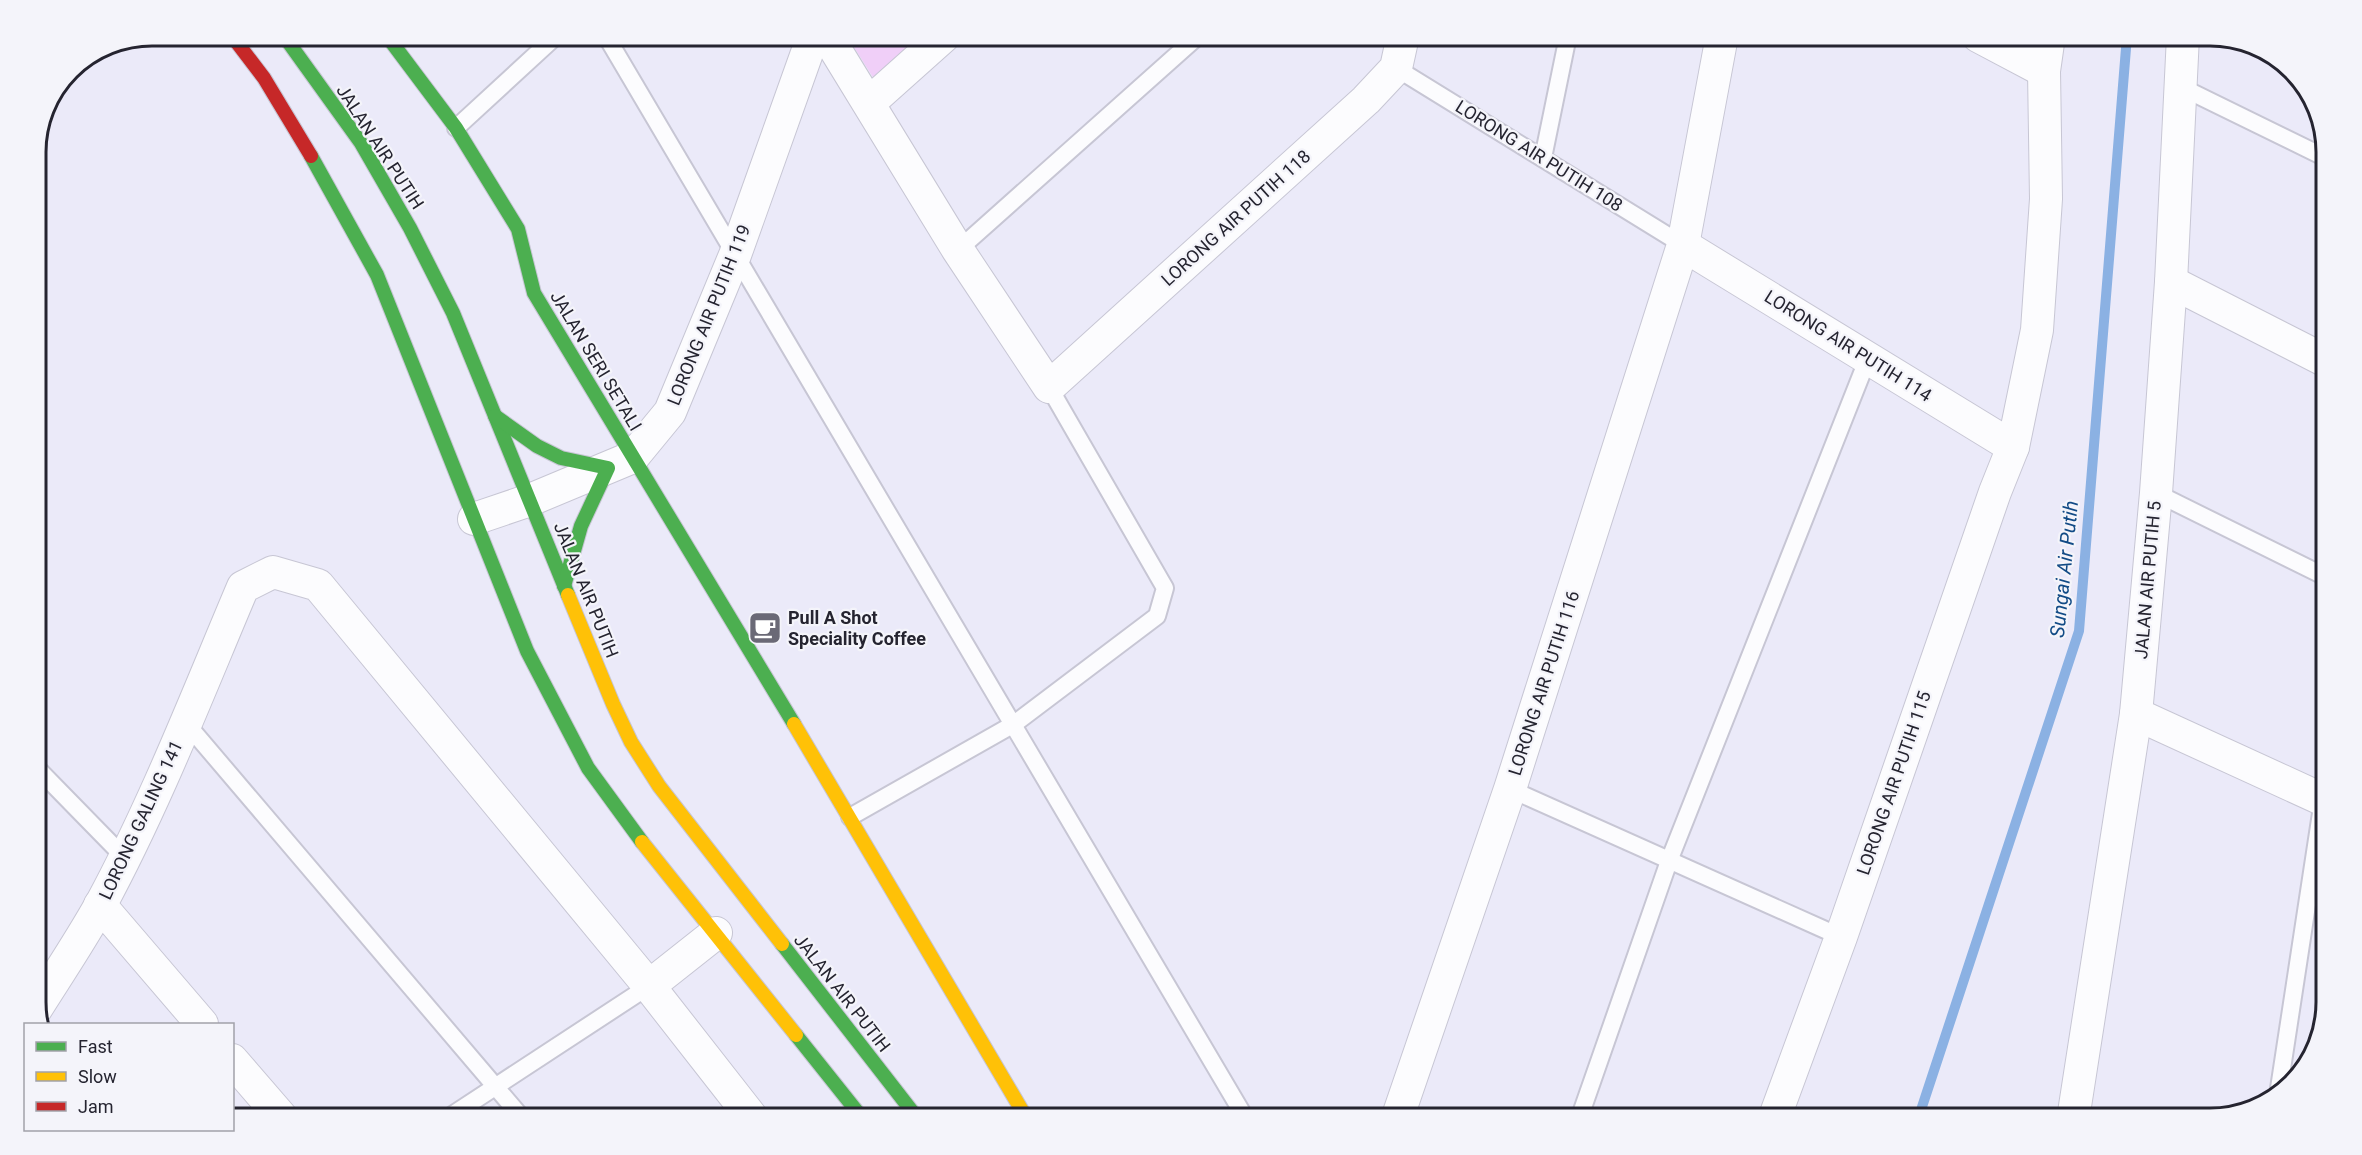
<svg xmlns="http://www.w3.org/2000/svg" width="2362" height="1155" viewBox="0 0 2362 1155" font-family="Roboto,sans-serif">
	<rect width="100%" height="100%" fill="#ebeaf9"/>
	<!-- green -->
	<path fill="#f0cff8" d="M847 36H921L874 79Z"/>
	<g fill="none" stroke-linecap="round" stroke-linejoin="round">
		<!-- stream -->
		<path stroke="#8bb1e3" stroke-width="10" d="M1918 1119 2079 631 2127 36"/>
		<!-- lane casing -->
		<g stroke="#c7c6d4" stroke-width="20">
			<g id="lane">
				<path d="M606 36 1246 1119"/>
				<path d="M1396 68 1683 245"/>
				<path d="M2179 86 2326 158"/>
				<path d="M456 128 556 36"/>
				<path d="M1543 158 1568 36"/>
				<path d="M958 250 1198 36"/>
				<path d="M2156 493 2326 577"/>
				<path d="M186 723 523 1119"/>
				<path d="M36 767 124 857"/>
				<path d="M1510 789 1841 937"/>
				<path d="M850 817 1014 724 1157 616 1165 588 1049 387"/>
				<path d="M2278 1095 2323 800"/>
				<path d="M446 1119 649 986"/>
				<path d="M1579 1119 1669 861 1868 358"/>
			</g>
		</g>
		<!-- street casing -->
		<g stroke="#c7c6d4" stroke-width="34">
			<g id="street">
				<path d="M827 36 958 250 1049 387 1366 100 1396 68 1403 36"/>
				<path d="M1978 36 2044 71"/>
				<path d="M869 103 944 36"/>
				<path d="M1683 245 2013 447"/>
				<path d="M2171 282 2326 361"/>
				<path d="M474 519 530 500 633 457 670 412 735 255 813 36"/>
				<path d="M2136 714 2326 801"/>
				<path d="M100 905 202 1024"/>
				<path d="M649 986 716 933"/>
				<path d="M36 1009C58 974 81 940 101 904 156 802 198 693 243 587L273 572 318 585 649 986 753 1119"/>
				<path d="M232 1060 283 1119"/>
				<path d="M1397 1119 1510 789 1683 245 1722 36"/>
				<path d="M1774 1119 1841 937 1995 492 2013 447 2037 330 2046 199 2044 71 2049 36"/>
				<path d="M2073 1119 2136 714 2156 493 2171 282 2183 36"/>
			</g>
		</g>
		<!-- fast casing -->
		<g stroke="#c7c6d4" stroke-width="16">
			<g id="fast">
				<path d="M284 36 361 143 410 228 453 313 568 595"/>
				<path d="M387 36 456 128 518 229 534 293 794 724"/>
				<path d="M311 156 377 275 527 651 588 768 642 842"/>
				<path d="M495 416 537 446 561 458 608 468 581 526 564 586"/>
				<path d="M782 944 918 1119"/>
				<path d="M796 1035 863 1119"/>
			</g>
		</g>
		<!-- slow casing -->
		<g stroke="#c7c6d4" stroke-width="16">
			<g id="slow">
				<path d="M568 595 613 704 631 742 659 786 782 944"/>
				<path d="M794 724 1027 1119"/>
				<path d="M642 842 796 1035"/>
			</g>
		</g>
		<!-- jam casing -->
		<g stroke="#c7c6d4" stroke-width="16">
			<path id="jam" d="M232 36 264 78 311 156"/>
		</g>
		<!-- lane -->
		<use href="#lane" stroke="#fcfcfe" stroke-width="16"/>
		<!-- street -->
		<use href="#street" stroke="#fcfcfe" stroke-width="32"/>
		<!-- fast -->
		<use href="#fast" stroke="#4caf50" stroke-width="14"/>
		<!-- slow -->
		<use href="#slow" stroke="#ffc107" stroke-width="14"/>
		<!-- jam -->
		<use href="#jam" stroke="#c62828" stroke-width="14"/>
	</g>
	<!-- icons -->
	<defs>
		<g id="cafe-square" transform="scale(1.725)"><rect x="-9" y="-9" width="18" height="18" rx="4" fill="#6a6976" stroke="#f4f4fa"/><path d="M-5.5-4.5H6V0H3Q3 3.5 0 3.5H-2.5Q-5.5 3.5-5.5 0ZM3-3.2v2h1.7v-2ZM-6 4.5H4V6H-6Z" fill="#fff"/></g>
	</defs>
	<g fill-rule="evenodd">
		<use href="#cafe-square" x="765" y="628"/>
	</g>
	<g text-anchor="middle" stroke-width="4.5" stroke-linejoin="round" paint-order="stroke">
		<!-- street labels -->
		<g font-size="18" fill="#252430" stroke="#f4f4fa">
			<text transform="translate(380 147) rotate(57)" y="6">JALAN AIR PUTIH</text>
			<text transform="translate(1539 156) rotate(32)" y="6">LORONG AIR PUTIH 108</text>
			<text transform="translate(1236 218) rotate(-42)" y="6">LORONG AIR PUTIH 118</text>
			<text transform="translate(709 315) rotate(-68)" y="6">LORONG AIR PUTIH 119</text>
			<text transform="translate(1848 346) rotate(32)" y="6">LORONG AIR PUTIH 114</text>
			<text transform="translate(596 361) rotate(59)" y="6">JALAN SERI SETALI</text>
			<text transform="translate(2148 580) rotate(-85)" y="6">JALAN AIR PUTIH 5</text>
			<text transform="translate(586 590) rotate(68)" y="6">JALAN AIR PUTIH</text>
			<text transform="translate(1544 683) rotate(-72)" y="6">LORONG AIR PUTIH 116</text>
			<text transform="translate(1894 783) rotate(-71)" y="6">LORONG AIR PUTIH 115</text>
			<text transform="translate(141 820) rotate(-65)" y="6">LORONG GALING 141</text>
			<text transform="translate(842 993) rotate(52)" y="6">JALAN AIR PUTIH</text>
		</g>
		<!-- poi labels -->
		<g font-size="18" font-weight="bold" fill="#252430" stroke="#f4f4fa" text-anchor="start">
			<text x="788" y="624">Pull A Shot<tspan x="788" dy="21">Speciality Coffee</tspan></text>
		</g>
		<!-- water labels -->
		<g font-size="20" font-style="italic" fill="#124b86" stroke="#f4f4fa">
			<text transform="translate(2064 569) rotate(-84)" y="7">Sungai Air Putih</text>
		</g>
	</g>
	<!-- crop -->
	<path d="M0 0H2362V1155H0ZM152 46H2210A106 106 0 0 1 2316 152V1002A106 106 0 0 1 2210 1108H152A106 106 0 0 1 46 1002V152A106 106 0 0 1 152 46Z" fill="#f4f4fa" fill-rule="evenodd"/>
	<path fill="none" stroke="#252430" stroke-width="3" d="M152 46H2210A106 106 0 0 1 2316 152V1002A106 106 0 0 1 2210 1108H152A106 106 0 0 1 46 1002V152A106 106 0 0 1 152 46Z"/>
	<!-- legend -->
	<rect x="24" y="1023" width="210" height="108" fill="#f4f4fa" stroke="#a1a1a9" stroke-width="1.5"/>
	<rect x="36" y="1042" width="30" height="9" fill="#4caf50" stroke="#a1a1a9" stroke-width="1.5"/>
	<text x="78" y="1053" font-size="18" fill="#252430">Fast</text>
	<rect x="36" y="1072" width="30" height="9" fill="#ffc107" stroke="#a1a1a9" stroke-width="1.5"/>
	<text x="78" y="1083" font-size="18" fill="#252430">Slow</text>
	<rect x="36" y="1102" width="30" height="9" fill="#c62828" stroke="#a1a1a9" stroke-width="1.5"/>
	<text x="78" y="1113" font-size="18" fill="#252430">Jam</text>
</svg>
